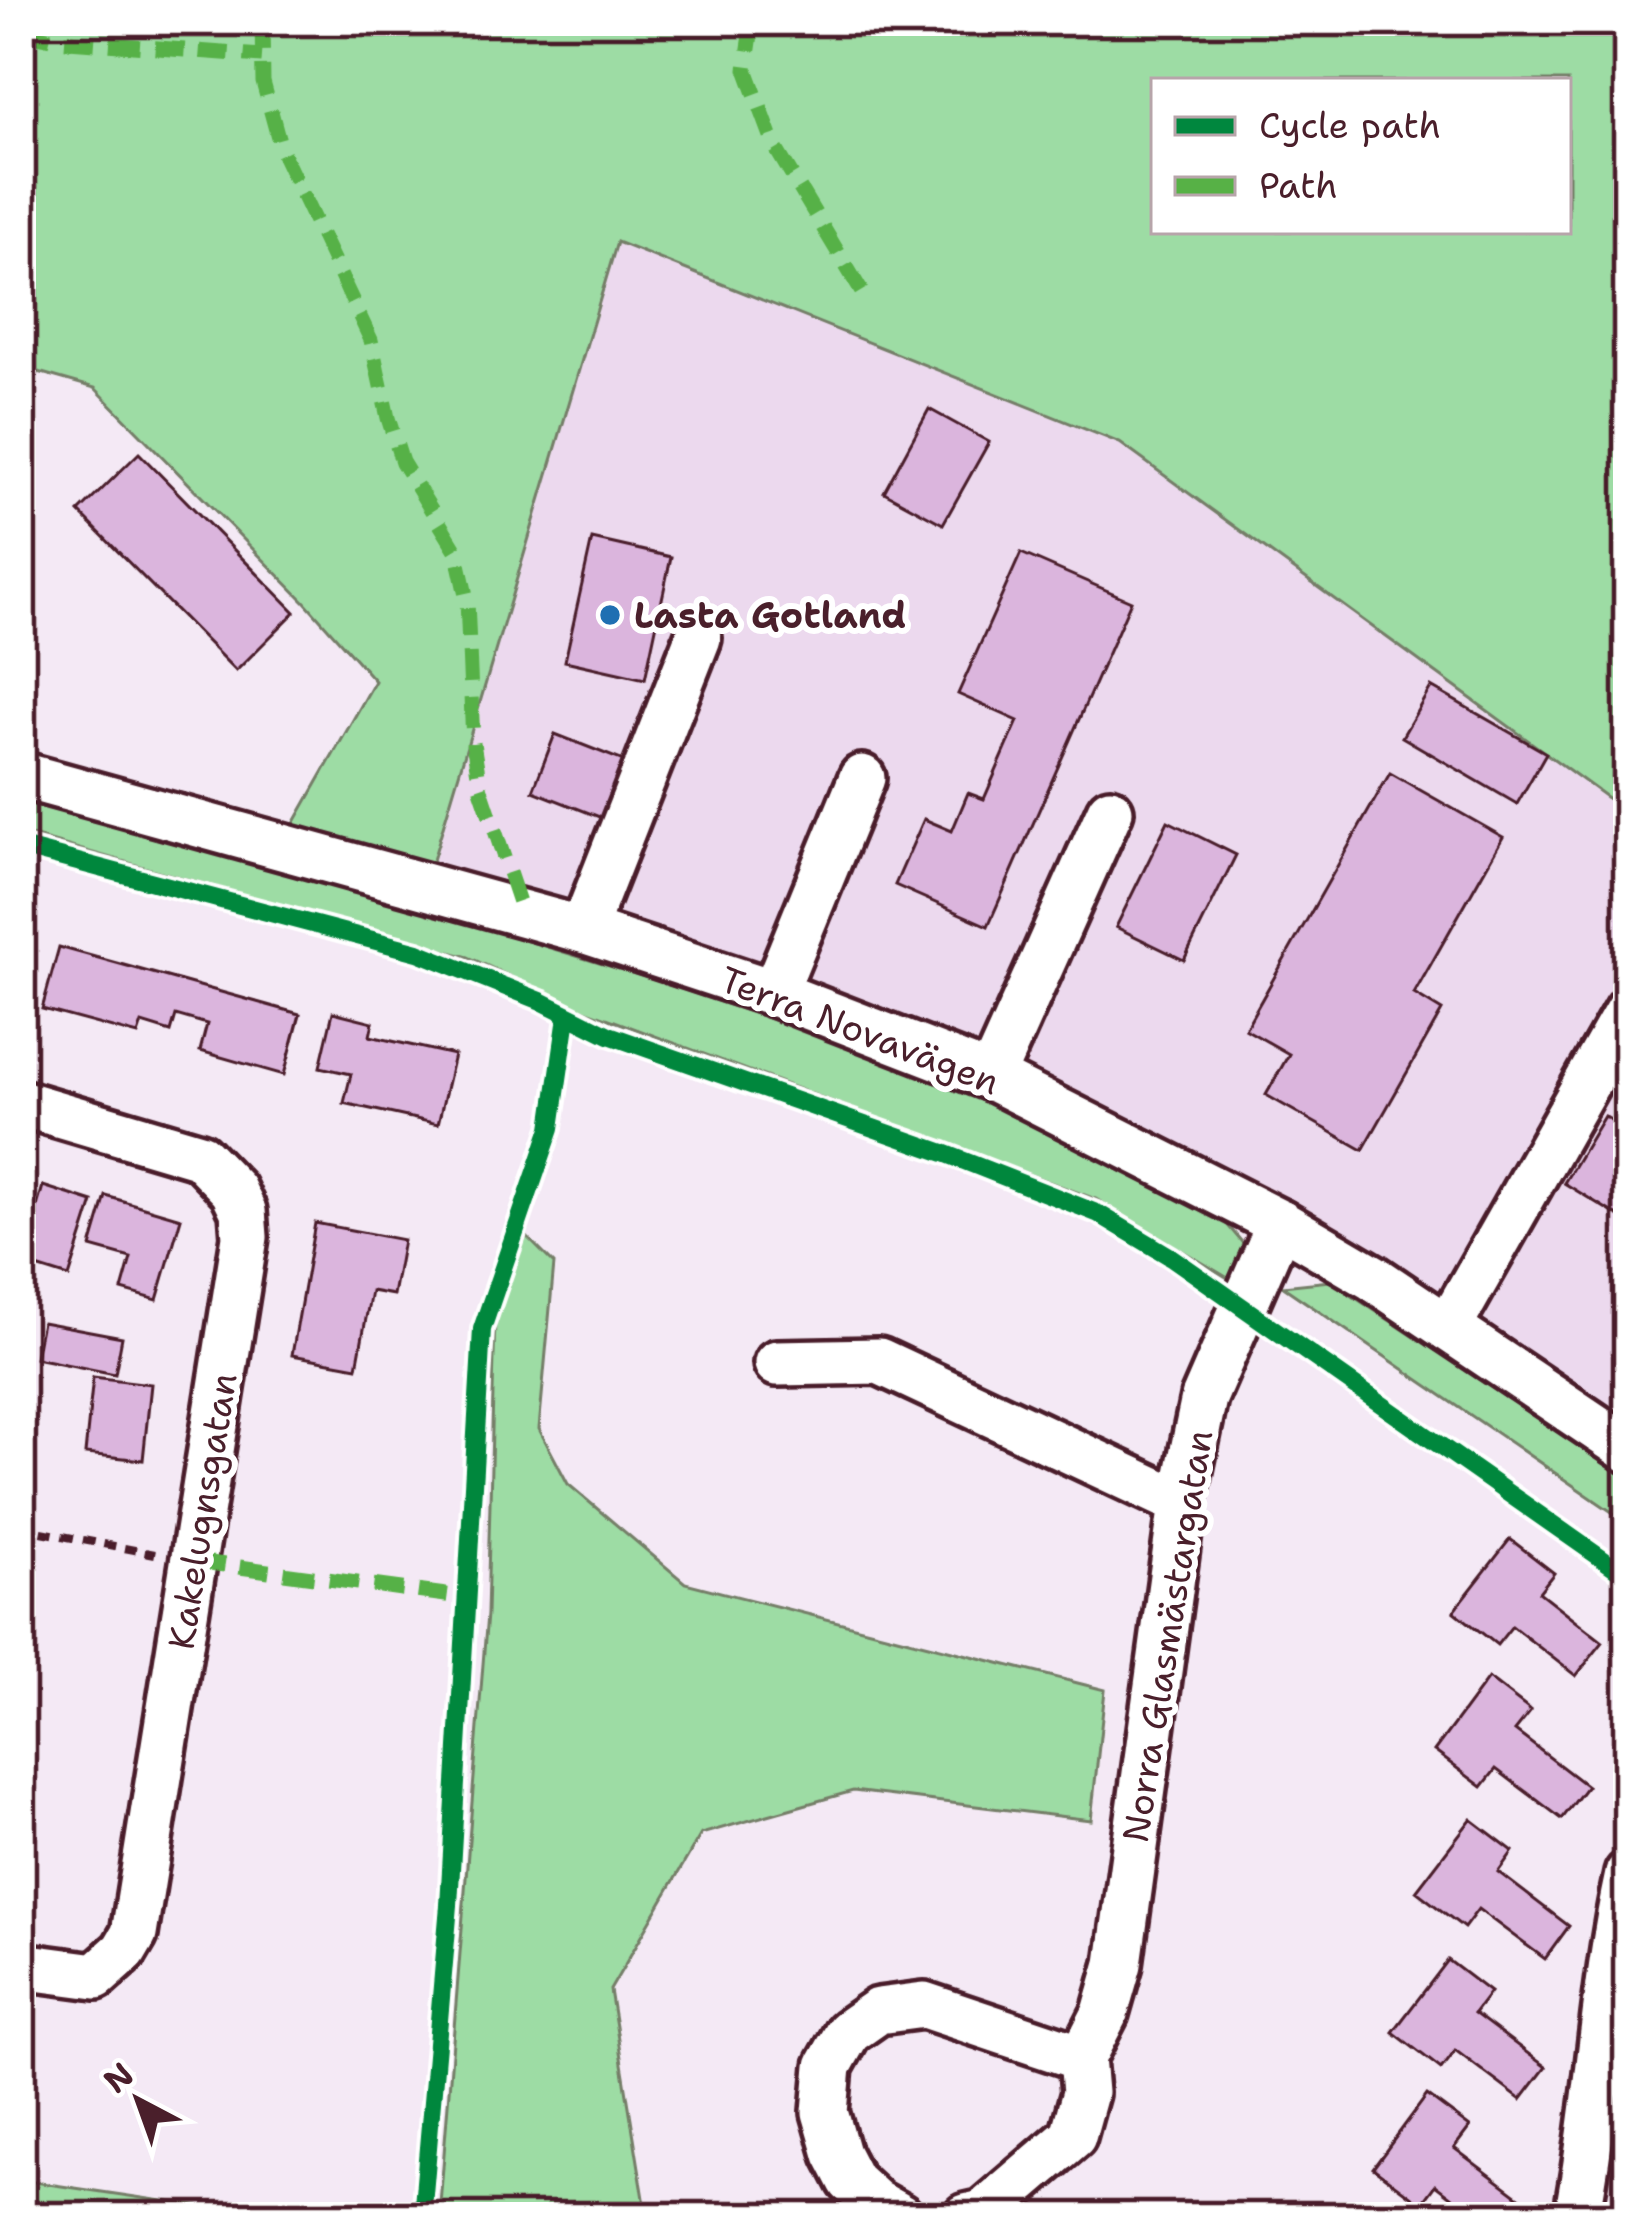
<svg xmlns="http://www.w3.org/2000/svg" width="1649" height="2238" viewBox="0 0 1649 2238" font-family="'Shantell Sans',sans-serif">
	<rect width="100%" height="100%" fill="#f4e9f5"/>
	<filter id="ink" filterUnits="userSpaceOnUse"><feTurbulence type="fractalNoise" baseFrequency=".00833" numOctaves="2"/><feDisplacementMap in="SourceGraphic" scale="24" xChannelSelector="R" yChannelSelector="G"/><feConvolveMatrix kernelMatrix="1 2 1 2 8 2 1 2 1" color-interpolation-filters="sRGB"/></filter>
	<g filter="url(#ink)">
		<!-- built -->
		<path fill="#ecd9ee" d="M616 242 1120 443 1628 813V1425L1295 1206 1059 1085 795 978 431 867Z"/>
		<!-- green -->
		<g fill="#9ddca4" stroke="#747e68" stroke-width="3" fill-rule="evenodd">
			<path d="M21 21H1628V813L1120 443 617 242 431 867 291 829 375 681 305 602 95 388 21 367ZM1154 81H1568V231H1154Z"/>
			<path d="M21 801 424 909 658 981 910 1066 1075 1142 1225 1222 1246 1247 1238 1284 1096 1199 574 1006 468 957 21 833Z"/>
			<path d="M526 1236 554 1264 539 1429 568 1484 685 1583 1105 1690 1091 1820 853 1791 701 1834 610 1990 647 2217H439L487 1614 495 1318Z"/>
			<path d="M1330 1281 1628 1478V1523L1282 1286Z"/>
			<path d="M21 2180 270 2217H21Z"/>
		</g>
		<!-- building -->
		<g fill="#dbb5dd" stroke="#4a1f2b" stroke-width="3">
			<path d="M929 409 989 442 943 524 884 492Z"/>
			<path d="M139 453 295 612 236 671 79 512Z"/>
			<path d="M592 539 671 557 645 679 565 661Z"/>
			<path d="M1021 553 1131 601 988 926 895 885 924 819 952 831 968 793 984 799 1018 721 958 694Z"/>
			<path d="M1431 687 1546 753 1517 804 1402 737Z"/>
			<path d="M555 734 629 763 607 820 533 791Z"/>
			<path d="M1390 773 1503 837 1414 994 1442 1011 1363 1150 1266 1095 1289 1054 1245 1029Z"/>
			<path d="M1168 821 1236 855 1184 960 1116 927Z"/>
			<path d="M59 947 300 1014 284 1075 200 1051 207 1024 176 1015 171 1032 142 1023 138 1035 42 1009Z"/>
			<path d="M333 1012 373 1022 370 1036 454 1055 438 1124 344 1103 351 1074 320 1067Z"/>
			<path d="M1604 1116 1628 1130V1222L1564 1183Z"/>
			<path d="M43 1186 93 1202 69 1277 21 1262Z"/>
			<path d="M106 1196 181 1218 157 1300 122 1290 131 1258 91 1247Z"/>
			<path d="M315 1223 403 1240 393 1295 371 1291 357 1367 292 1355Z"/>
			<path d="M42 1322 122 1337 115 1374 35 1358Z"/>
			<path d="M93 1377 151 1384 143 1460 85 1454Z"/>
			<path d="M1510 1539 1554 1573 1539 1592 1603 1642 1576 1676 1512 1626 1497 1645 1454 1611Z"/>
			<path d="M1488 1678 1531 1711 1515 1731 1587 1786 1562 1819 1496 1769 1482 1787 1434 1751Z"/>
			<path d="M1471 1819 1513 1851 1498 1872 1569 1926 1545 1959 1478 1909 1464 1928 1416 1891Z"/>
			<path d="M1448 1960 1490 1992 1474 2013 1546 2067 1521 2100 1455 2050 1441 2069 1393 2032Z"/>
			<path d="M1427 2095 1470 2127 1454 2148 1526 2202 1515 2217H1477L1435 2185 1421 2204 1373 2168Z"/>
		</g>
		<g fill="none" stroke-linecap="round" stroke-linejoin="round">
			<!-- minor casing -->
			<g stroke="#4a1f2b" stroke-width="54">
				<g id="minor">
					<path d="M21 775 583 930 774 993 991 1077 1280 1223 1372 1277 1628 1449"/>
					<path d="M583 930 698 638"/>
					<path d="M774 993 862 778"/>
					<path d="M991 1077 1110 811"/>
					<path d="M21 1103 200 1156 233 1190 243 1211 245 1237 134 1934 124 1951 96 1976 21 1966"/>
					<path d="M1448 1328 1628 1010"/>
					<path d="M777 1363 879 1361 1182 1503"/>
					<path d="M900 2217 875 2203 851 2181 837 2154 825 2112 829 2066 848 2032 878 2011 924 2005 1082 2058"/>
					<path d="M966 2217 983 2213 1073 2136 1085 2093 1082 2058 1105 2013 1119 1964 1182 1503 1204 1398 1280 1223"/>
					<path d="M1577 2217C1599 2103 1603 1987 1628 1874"/>
				</g>
			</g>
			<!-- path -->
			<path stroke="#4a1f2b" stroke-width="8" stroke-dasharray="12 9" stroke-linecap="butt" d="M21 1528 155 1554"/>
			<!-- minor -->
			<use href="#minor" stroke="#fff" stroke-width="45"/>
			<!-- quiet -->
			<g stroke="#57b146" stroke-width="15" stroke-dasharray="30 15" stroke-linecap="butt">
				<path d="M262 21 263 82 282 152 371 340 388 418 402 462 456 550 467 600 473 743 480 786 523 914"/>
				<path d="M753 21 746 69 775 147 866 299"/>
				<path d="M21 32 55 40 262 56"/>
				<path d="M195 1561 468 1598"/>
				<path d="M976 2215 977 2217"/>
			</g>
			<!-- cycleway casing -->
			<g stroke="#fff" stroke-width="26">
				<g id="cycleway">
					<path d="M21 847 418 952 541 1001 609 1035 944 1153 1099 1214 1171 1257 1628 1577"/>
					<path d="M422 2217 449 1905 482 1329 551 1128 567 1017"/>
				</g>
			</g>
			<!-- cycleway -->
			<use href="#cycleway" stroke="#00873e" stroke-width="18"/>
		</g>
	</g>
	<!-- markers -->
	<circle fill="#1f6fb2" stroke="#fff" stroke-width="4.5" cx="610" cy="615" r="12"/>
	<g text-anchor="middle" stroke-width="12" stroke-linejoin="round" paint-order="stroke">
		<!-- poi labels -->
		<g font-size="36" font-weight="bold" fill="#4a1f2b" stroke="#fff" text-anchor="start">
			<text x="634" y="628">Lasta Gotland</text>
		</g>
		<!-- street labels -->
		<g font-size="36" fill="#4a1f2b" stroke="#fff">
			<text transform="translate(860 1030) rotate(21)" y="13">Terra Novavägen</text>
			<text transform="translate(202 1511) rotate(-81)" y="13">Kakelugnsgatan</text>
			<text transform="translate(1167 1636) rotate(-81)" y="13">Norra Glasmästargatan</text>
		</g>
	</g>
	<!-- margin -->
	<rect width="1649" height="2238" fill="none" stroke="#fff" stroke-width="72"/>
	<rect x="36" y="36" width="1577" height="2166" fill="none" stroke="#4a1f2b" stroke-width="4.5" filter="url(#ink)"/>
	<!-- legend -->
	<rect x="1151" y="78" width="420" height="156" fill="#ffffff" stroke="#b7a5aa" stroke-width="3"/>
	<rect x="1175" y="117" width="60" height="18" fill="#00873e" stroke="#b7a5aa" stroke-width="3"/>
	<text x="1259" y="138" font-size="36" fill="#4a1f2b">Cycle path</text>
	<rect x="1175" y="177" width="60" height="18" fill="#57b146" stroke="#b7a5aa" stroke-width="3"/>
	<text x="1259" y="198" font-size="36" fill="#4a1f2b">Path</text>
	<!-- north arrow -->
	<g transform="translate(138 2100) rotate(319)" stroke="#ffffff" stroke-width="9" paint-order="stroke">
	<path d="M0-9L21 45L0 30L-21 45Z" fill="#4a1f2b"/>
	<text y="-18" font-size="33" font-weight="bold" text-anchor="middle" fill="#4a1f2b">N</text>
	</g>
</svg>
